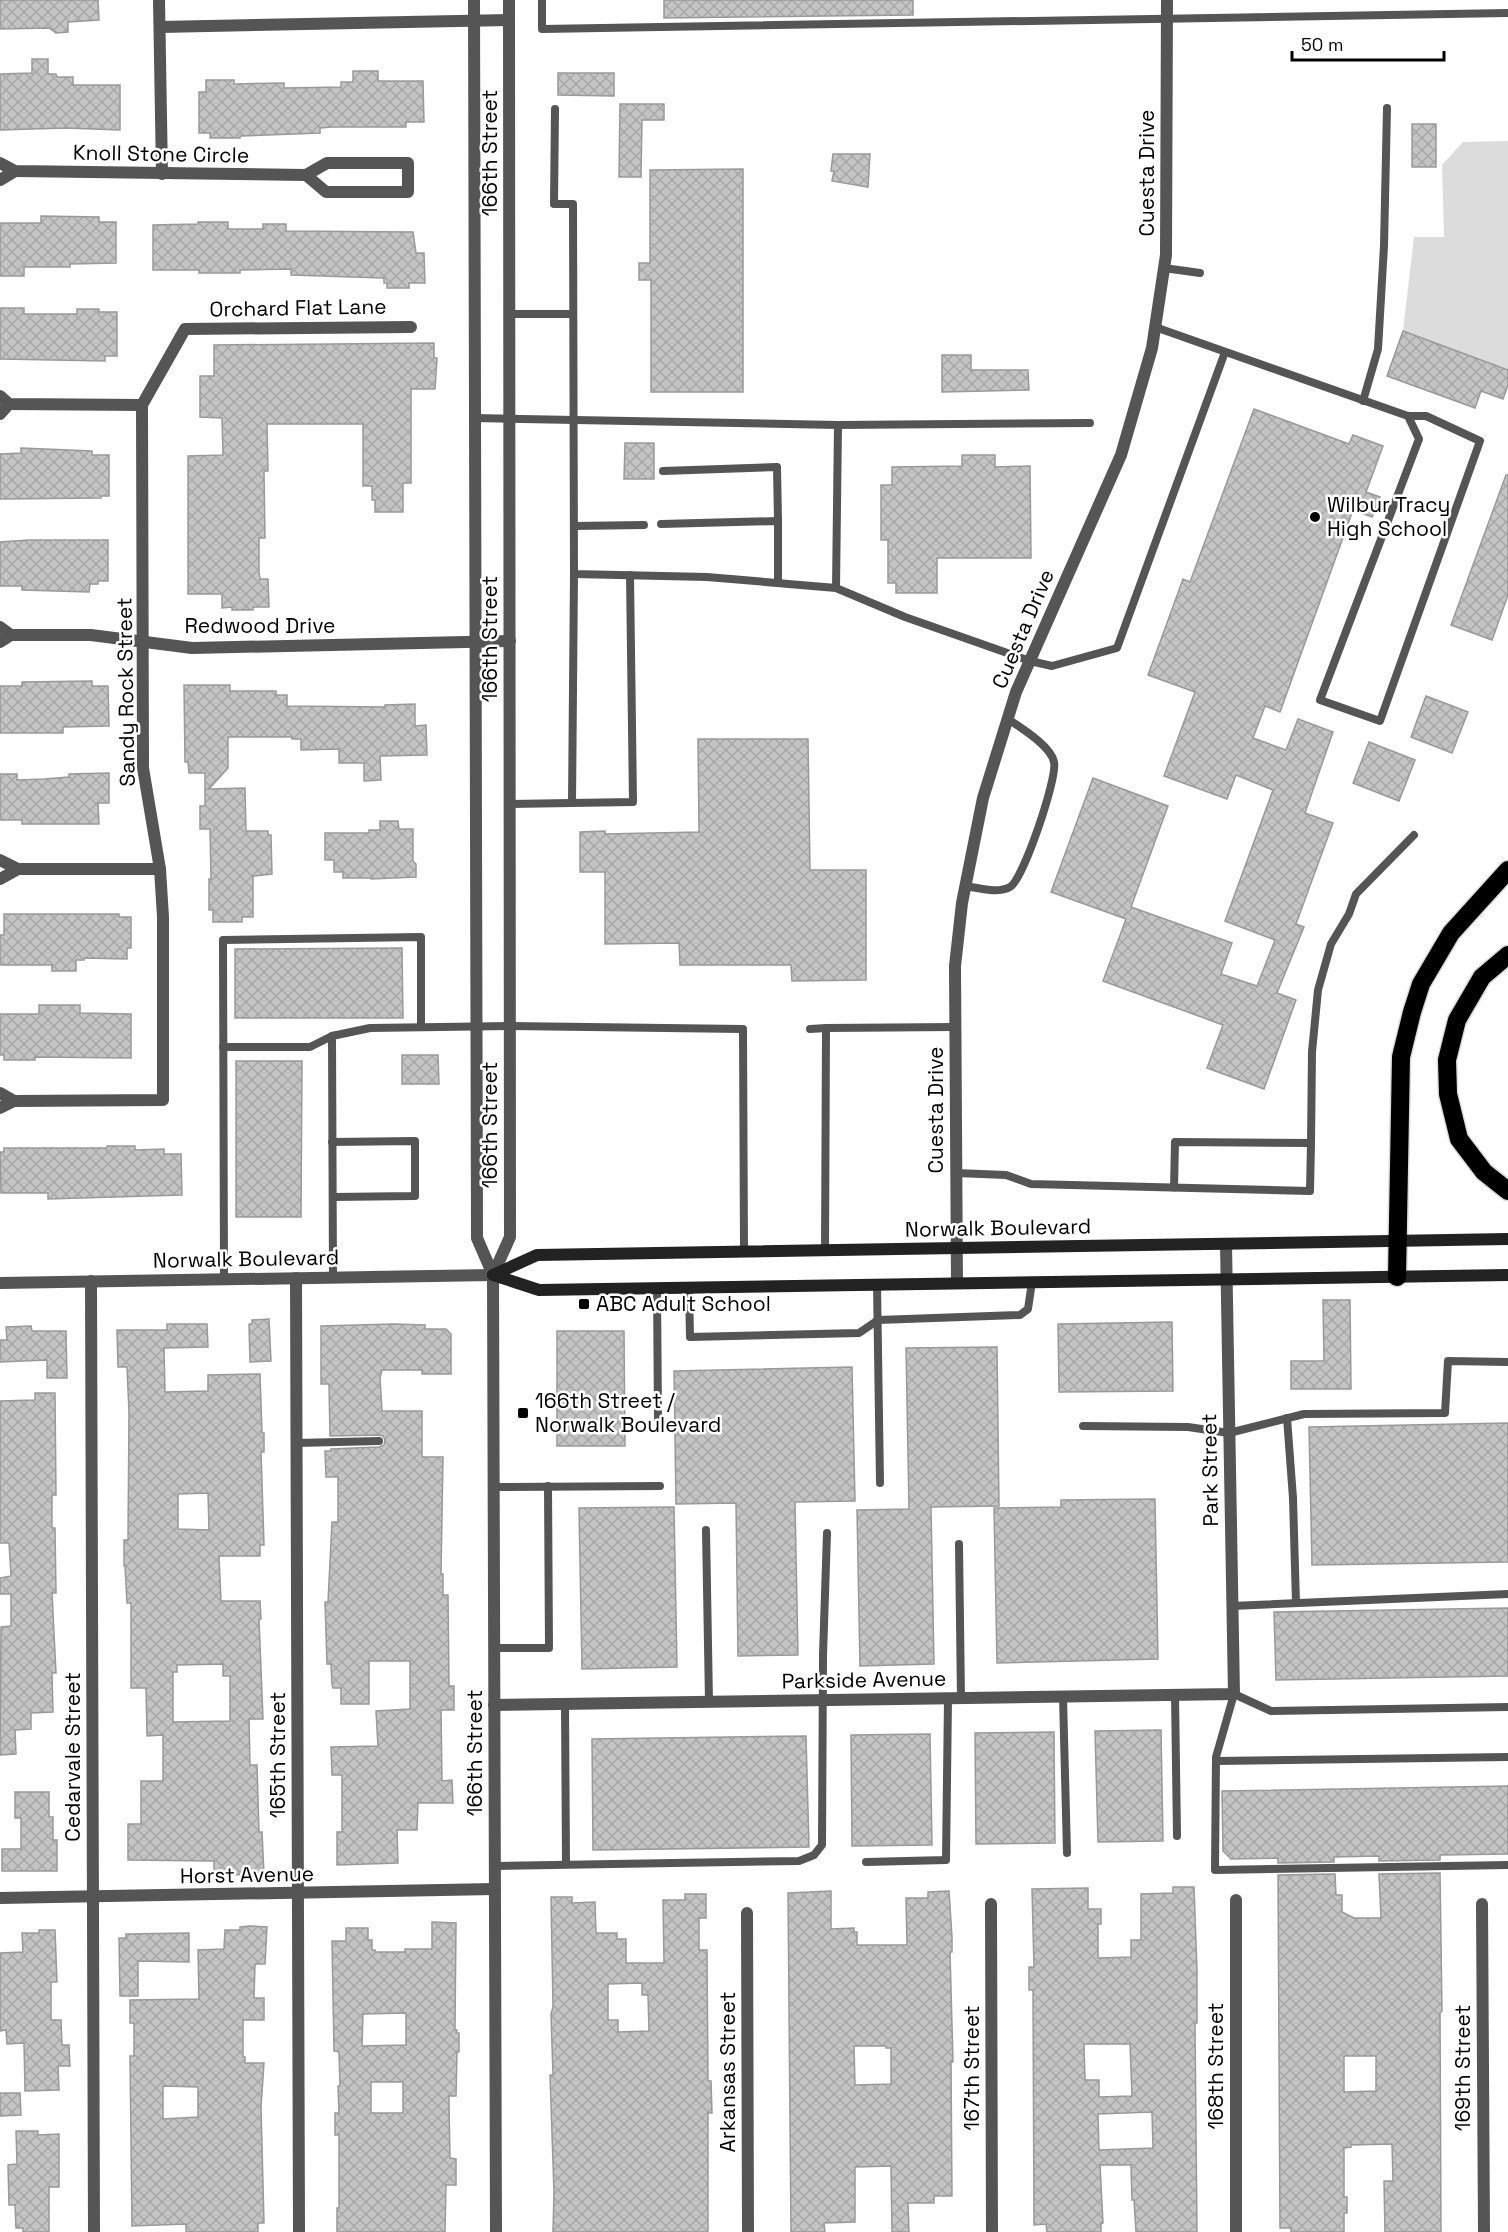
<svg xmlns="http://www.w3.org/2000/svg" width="1508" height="2232" viewBox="0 0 1508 2232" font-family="'Space Grotesk',sans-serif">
	<defs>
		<pattern id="building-cross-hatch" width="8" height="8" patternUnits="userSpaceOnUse" patternTransform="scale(1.5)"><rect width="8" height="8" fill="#c4c4c4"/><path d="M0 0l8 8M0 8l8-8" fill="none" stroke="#a7a7a7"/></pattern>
	</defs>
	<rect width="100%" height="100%" fill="#fff"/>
	<!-- garden -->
	<path fill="#dcdcdc" d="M1508 141V370L1403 331 1414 237H1444L1442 165 1463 142Z"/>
	<!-- building -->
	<g fill="url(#building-cross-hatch)" stroke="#999" stroke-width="1.5" fill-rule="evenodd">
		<path d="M0 0H98L99 20 68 22V32L56 33 49 28 0 29Z"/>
		<path d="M664 0H913V15L664 18Z"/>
		<path d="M32 59H48V74H56L57 77H73V85H120V130L66 128 0 130V74L32 73Z"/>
		<path d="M353 71H378V81H423L424 122H406V127H332L320 128V133L240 136V138H210V133H199V92H206V80H234V84L284 83V88L341 87V82H353Z"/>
		<path d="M558 73H614V96L558 95Z"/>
		<path d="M620 104H664V120H642L641 177H619Z"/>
		<rect x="1412" y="124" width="24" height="43"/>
		<path d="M833 154H870L868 187 832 181 834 171H831Z"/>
		<path d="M743 169V392H651V280H639V263H650V170Z"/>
		<path d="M41 216 99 217V222H116V263L70 264V267H24V276H0V223H41Z"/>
		<path d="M198 222H228V229H263V224H286V231L413 232 416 253H424L425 283H409V288H387V283H384V278L291 275V269L240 270V273H199V270H153V225L198 224Z"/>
		<path d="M0 308H24V314H77V309H99V312H117V356H105V361L0 359Z"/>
		<path d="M1403 331 1508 370V385L1503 399 1481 391 1475 408 1387 376Z"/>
		<path d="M434 343V358H437L435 389H411V483H403V512H375V500H372V486H363V424H267L268 471H264L265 538H259V572L260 579H268L269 607H253V610H232V607L222 608V594H188V456L223 455 222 418 200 417V376H214V345Z"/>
		<path d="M942 355H971V370H1028L1029 390 942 392Z"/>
		<path d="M1254 409 1349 444 1353 435 1383 446 1366 492 1380 497 1372 517 1353 510 1280 712 1265 706 1253 738 1286 750 1298 719 1333 732 1305 813 1333 823 1296 924 1304 927 1277 993 1296 1000 1264 1089 1207 1068 1223 1025 1103 981 1126 919 1051 892 1093 778 1168 806 1131 907 1232 943 1221 974 1257 986 1275 940 1225 921 1273 790 1236 775 1227 799 1164 776 1195 692 1148 675 1183 579 1190 582Z"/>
		<path d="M625 443H654V479H624Z"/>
		<path d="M21 448 92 451V455H109V496H101V498L0 499V454L21 453Z"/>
		<path d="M962 455H995V467L1030 466 1031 558H937V593H896V583H888V540H881V485H892V467L962 466Z"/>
		<path d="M1506 475H1508V595L1492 640 1451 625Z"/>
		<path d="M29 540H108V581H98V584H90L89 592 22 590V586H0V542Z"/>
		<path d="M92 681V686H108L109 726 63 727V733H0V686H22V682Z"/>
		<path d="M184 685H230V691H276V695H287V706L385 707V705L415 704V726L426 725 427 755 380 756 381 780 364 781V763H339V749L301 750V739H292V737H228V768L209 789 245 788 246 831H268V835H271L272 874 253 876V917H242V922H213V910H209V879H211L210 829H200V806H205V773H189L188 762H185Z"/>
		<path d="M1426 696 1468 712 1452 753 1411 737Z"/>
		<path d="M698 739H808L810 870H866V980L792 981 791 965H680L679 943 605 944V872H580V832L605 831V834L699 832Z"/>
		<path d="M1369 742 1415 760 1399 801 1353 783Z"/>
		<path d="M109 773V803H98L99 824H22V820H0V774H17V780L44 779 69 777V774Z"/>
		<path d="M380 821H398L399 829H413V861L416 864V877L371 879V878H343V872H334V860H325V833H369V830H380Z"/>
		<path d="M4 914H119V917H131V948H127V959L84 958V960H76V971H52V965H0V935H4Z"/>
		<path d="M402 948 403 1018H235V949Z"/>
		<path d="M39 1005H80V1013L131 1014V1058L35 1057V1060H4V1055H0V1014H39Z"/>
		<path d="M402 1055H438L439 1084H402Z"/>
		<path d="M236 1061H302L301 1217H236Z"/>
		<path d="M107 1146H135V1150L164 1149V1154H181L182 1195 48 1199V1193H1L0 1152H4V1148H107Z"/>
		<path d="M1323 1300H1350L1351 1389H1291V1361H1324Z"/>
		<path d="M269 1319 271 1361 250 1362 249 1324H252V1320Z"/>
		<path d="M1172 1322 1173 1391 1059 1392 1058 1324Z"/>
		<path d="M167 1324H207L208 1347 164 1348 165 1392 208 1391V1375L260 1374 262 1433H264V1452H261L264 1545H260V1556H219L221 1601H260L261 1619H259L263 1719H249L250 1765H257L259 1832H262L264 1874 228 1875V1872H214V1861L128 1860V1824H141V1781H163V1735L147 1736 146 1688H131V1603H127L125 1566H124V1540H128L129 1412 127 1367H118L117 1330H167ZM208 1493 209 1530 178 1529V1494ZM223 1664V1676H230V1721L173 1722V1672H177V1665Z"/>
		<path d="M393 1324 425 1325V1329H446L451 1334V1374H422V1370H382L380 1378 382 1411H422V1457H443L441 1574H443V1595H448L449 1686H454V1710H441L442 1781 452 1780 453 1803H418L417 1830H397L398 1863 337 1865V1832H342V1775H332L331 1747 378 1746 376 1711 410 1709V1661H369V1704H341V1688H333L332 1684 331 1664H327L325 1602H328L332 1522H338V1477H326L325 1451H331V1449L379 1447 384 1445 385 1440 383 1436 379 1435 330 1436 329 1384H321V1326Z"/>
		<path d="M31 1326 32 1331H66L67 1378H47V1360L0 1362V1340H7L6 1327Z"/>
		<path d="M557 1331H624L625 1446H557Z"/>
		<path d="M997 1347 999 1506 931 1507 934 1664 860 1666 857 1510 909 1509 906 1348Z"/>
		<path d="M852 1367 855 1501 795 1502 798 1655 738 1656 736 1503 676 1504 674 1371Z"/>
		<path d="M35 1393H55L56 1495H52V1528H55L56 1593H52L56 1673H52L53 1712 31 1713V1729L15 1730 16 1754 0 1755 1 1627 11 1626V1594H0V1578L11 1576 9 1543H0V1401L35 1400Z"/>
		<path d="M1508 1423V1562L1312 1565 1309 1427Z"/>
		<path d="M1155 1499 1158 1659 997 1663 994 1508 1061 1507V1500Z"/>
		<path d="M674 1507 677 1667 582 1669 579 1508Z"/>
		<path d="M1508 1608V1676L1276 1680 1274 1612Z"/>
		<path d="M1161 1730 1163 1841 1098 1842 1095 1731Z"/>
		<path d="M1054 1732 1055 1843 976 1844 975 1733Z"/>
		<path d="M930 1734 932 1845 852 1846 851 1735Z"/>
		<path d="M806 1736 809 1847 593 1850 592 1739Z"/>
		<path d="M1508 1786V1854L1440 1855V1860L1379 1861V1856L1334 1857V1862L1278 1863V1858L1231 1859 1223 1851 1222 1791Z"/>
		<path d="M15 1792H49V1817H53V1840H57V1871H2V1849H21V1818H15Z"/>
		<path d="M1440 1873 1442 2011 1440 2013 1441 2232H1385L1384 2181H1393L1392 2144 1351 2145V2147L1344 2148V2197H1347V2213H1344V2232H1291V2228H1280L1278 1875 1335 1874 1336 1895H1342V1912L1354 1918H1381L1379 1874ZM1344 2056H1376V2091L1344 2092Z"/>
		<path d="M1173 1887H1194L1197 1970V2023H1195L1197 2232H1136L1134 2200H1132L1131 2165H1100L1103 2223H1101V2232H1047L1046 2224 1034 2225 1033 1990H1029V1967H1034L1032 1889 1088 1888V1909H1101V1924H1098V1958L1131 1957V1940H1141V1894L1173 1893ZM1084 2044H1130L1132 2096 1099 2097V2080H1085ZM1152 2112 1153 2148 1099 2150 1098 2114Z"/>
		<path d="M831 1891V1929L854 1928V1932H857V1945H907L906 1898H928V1892L949 1891 952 1937V1952H950L953 2062H951L952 2196H934V2203H908L909 2232H892L891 2166 855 2167V2222L824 2223 825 2232H791L788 1893ZM854 2046H886V2048H891V2084L855 2085Z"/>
		<path d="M685 1894H706V1918H699V1950H707L708 2081H711L712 2113H708V2232H553L554 2192 550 2075H553L551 2014 553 2007 551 1897H572V1903L595 1902 596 1933H617V1939H626V1963H664L663 1900H685ZM642 1983V1995H648L649 2031 618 2032V2020H608V1984Z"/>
		<path d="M432 1922 456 1923 455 2030H457L456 2033H459V2052H457L456 2096H449V2104L450 2158 456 2159V2185H446L445 2232H337V2208H339V2135H335V2113H339L338 2086H340L339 2052 334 2051 332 1941H346V1928H368V1940H372V1950H375V1952H405V1949H432ZM406 2013V2045L362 2046 363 2014ZM371 2082H403V2113H371Z"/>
		<path d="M250 1926 267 1927 265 1964H255L254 1998H264V2020H243V2057H245V2063H264L261 2107 264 2223H258V2232H186V2224L132 2226 130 2056H134V2023H130V2000L199 1999 198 1950 224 1949 225 1930H240V1927ZM163 2086 198 2087V2117L163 2119Z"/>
		<path d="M39 1930H55L57 1982H51V2020H61L62 2045H69L70 2066H58L59 2090 25 2091 24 2043 7 2044 6 2030 0 2031V1953L23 1952 22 1933H39Z"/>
		<path d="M189 1933V1962L138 1961V1996H120L119 1938H126V1934Z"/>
		<path d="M0 2093H20L21 2115 0 2116Z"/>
		<path d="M16 2131H38V2135L59 2134V2187H49V2232H23V2228H16L15 2205H9L8 2165 17 2164Z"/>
	</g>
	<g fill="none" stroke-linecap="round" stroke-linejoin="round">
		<!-- motorway casing -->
		<g stroke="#dbdbdb" stroke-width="21">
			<g id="motorway">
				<path d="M1508 955 1482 977 1457 1020 1447 1060 1448 1094 1459 1139 1484 1172 1508 1191"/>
				<path d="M1397 1277 1401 1057 1412 1012 1421 984 1451 933 1508 870"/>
			</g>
		</g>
		<!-- service -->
		<g stroke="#555" stroke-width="8">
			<path d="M542 0V29L1508 13"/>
			<path d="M555 109 554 204H573L574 574 707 577 836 588"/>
			<path d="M1164 268 1200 273"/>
			<path d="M509 314H573"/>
			<path d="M1155 327 1408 416H1426L1480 441 1380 721 1320 700 1419 439 1408 416"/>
			<path d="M1363 401 1378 349 1384 246 1387 108"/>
			<path d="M475 418 838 425 1090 423"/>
			<path d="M838 425 836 588 905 617 1030 661 1052 666 1117 648 1225 352"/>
			<path d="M663 471 777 467 778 521"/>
			<path d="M661 524 778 521V583"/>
			<path d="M574 526 644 525"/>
			<path d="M572 803 574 574"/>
			<path d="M510 804 633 802 630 575"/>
			<path d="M965 886C980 888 997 894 1010 887 1023 880 1058 777 1054 762 1051 746 1021 728 1008 719"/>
			<path d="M810 1029 826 1028"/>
			<path d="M223 1047H310L332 1036"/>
			<path d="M332 1142 415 1141V1196L333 1197"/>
			<path d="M1311 1143 1312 1052 1318 990 1331 944 1349 914 1356 894 1414 835"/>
			<path d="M956 1173 1006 1175 1031 1184 1310 1191 1311 1143 1175 1142 1174 1188"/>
			<path d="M825 1251 826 1028 955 1027"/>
			<path d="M333 1277 332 1036 370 1028 510 1026 743 1029 744 1252"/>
			<path d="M224 1279 223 940 421 937V1027"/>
			<path d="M877 1284 880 1483"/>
			<path d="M689 1287 690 1337 859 1333 878 1320 1020 1315 1028 1309 1032 1282"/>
			<path d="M657 1288 658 1419"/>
			<path d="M1287 1418 1293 1498 1296 1603"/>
			<path d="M1083 1426 1188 1427 1229 1433 1304 1414 1445 1413 1448 1361 1508 1362"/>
			<path d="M297 1443 379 1441"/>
			<path d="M494 1487 660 1486"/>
			<path d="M706 1530 709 1702"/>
			<path d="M959 1544 961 1699"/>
			<path d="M1232 1606 1508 1594"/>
			<path d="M494 1648H549L548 1486"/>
			<path d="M1175 1695 1177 1836"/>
			<path d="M1063 1697 1067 1853"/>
			<path d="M565 1705 566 1863"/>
			<path d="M1508 1707 1271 1711 1234 1694 1216 1757 1215 1870 1508 1865"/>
			<path d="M1216 1761 1508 1757"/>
			<path d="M866 1862 946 1860 948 1699"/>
			<path d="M495 1866 799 1861 814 1855 822 1845 823 1655 827 1533"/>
		</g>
		<!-- minor -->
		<g stroke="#555" stroke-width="12">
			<path d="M159 0 162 174"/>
			<path d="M160 27 509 20"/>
			<path d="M0 163 15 171 306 175 327 163H408V192H326L306 175"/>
			<path d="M0 180 15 171"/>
			<path d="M0 396 9 404 142 405"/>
			<path d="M0 414 9 404"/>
			<path d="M0 627 11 635"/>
			<path d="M0 642 11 635H91L192 648 510 641"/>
			<path d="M0 860 18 869H160"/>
			<path d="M0 879 18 869"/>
			<path d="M0 1093 14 1101"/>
			<path d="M0 1108 14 1101 163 1100V917L160 869 143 768 142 405 185 329 411 327"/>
			<path d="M296 1278 299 2232"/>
			<path d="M91 1281 94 2232"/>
			<path d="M957 1283 955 966 962 903 983 798 1016 692 1121 455 1152 348 1166 255 1167 0"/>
			<path d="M494 1705 1234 1694 1226 1244"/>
			<path d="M1236 1900V2232"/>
			<path d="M991 1904 992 2232"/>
			<path d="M1482 1904 1484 2232"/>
			<path d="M747 1913 748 2232"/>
		</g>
		<!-- tertiary -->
		<g stroke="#555" stroke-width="12">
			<path d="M474 0 477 1238 493 1275 496 2232"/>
			<path d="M493 1275 510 1237 509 0"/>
			<path d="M0 1283 493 1275"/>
			<path d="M0 1898 495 1889"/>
		</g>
		<!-- secondary -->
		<g stroke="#222" stroke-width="12">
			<path d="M493 1275 537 1255 1508 1239"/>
			<path d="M493 1275 539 1290 1508 1275"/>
		</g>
		<!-- motorway -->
		<use href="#motorway" stroke="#000" stroke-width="18"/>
	</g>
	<!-- markers -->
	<g fill="#000" stroke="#fff" stroke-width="2">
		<circle cx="1315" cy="517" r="6"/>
		<rect x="578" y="1298" width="12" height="12" rx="3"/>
		<rect x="517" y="1407" width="12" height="12" rx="3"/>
	</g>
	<g text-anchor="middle" stroke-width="5" stroke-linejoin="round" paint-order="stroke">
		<!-- street labels -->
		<g font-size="21" fill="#000" stroke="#fff">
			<text transform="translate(490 153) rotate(-90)" y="7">166th Street</text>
			<text transform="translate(161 154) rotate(1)" y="7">Knoll Stone Circle</text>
			<text transform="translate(1147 173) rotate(-90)" y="7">Cuesta Drive</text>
			<text transform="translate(298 308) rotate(-1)" y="7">Orchard Flat Lane</text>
			<text x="260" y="633">Redwood Drive</text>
			<text transform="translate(1023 629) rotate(-67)" y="7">Cuesta Drive</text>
			<text transform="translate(490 639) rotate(-90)" y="7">166th Street</text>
			<text transform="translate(126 692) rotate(-91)" y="7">Sandy Rock Street</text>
			<text transform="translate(936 1110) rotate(-90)" y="7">Cuesta Drive</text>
			<text transform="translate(490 1125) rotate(-90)" y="7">166th Street</text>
			<text transform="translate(998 1228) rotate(-1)" y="7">Norwalk Boulevard</text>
			<text transform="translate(246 1259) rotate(-1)" y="7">Norwalk Boulevard</text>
			<text transform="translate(1210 1470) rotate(-91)" y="7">Park Street</text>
			<text transform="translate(864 1680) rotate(-1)" y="7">Parkside Avenue</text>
			<text transform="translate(475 1753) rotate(-90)" y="7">166th Street</text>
			<text transform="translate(278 1755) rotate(-90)" y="7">165th Street</text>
			<text transform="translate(73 1757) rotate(-90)" y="7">Cedarvale Street</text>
			<text transform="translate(247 1875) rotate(-1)" y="7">Horst Avenue</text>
			<text transform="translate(1216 2066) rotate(-90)" y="7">168th Street</text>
			<text transform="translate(972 2068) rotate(-90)" y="7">167th Street</text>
			<text transform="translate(1463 2068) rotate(-90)" y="7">169th Street</text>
			<text transform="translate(728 2072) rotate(-90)" y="7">Arkansas Street</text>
		</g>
		<!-- poi labels -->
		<g font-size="21" fill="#000" stroke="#fff" text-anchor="start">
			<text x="1327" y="512">Wilbur Tracy<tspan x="1327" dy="24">High School</tspan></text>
			<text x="596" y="1311">ABC Adult School</text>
			<text x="535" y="1408">166th Street /<tspan x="535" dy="24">Norwalk Boulevard</tspan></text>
		</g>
	</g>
	<!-- scale -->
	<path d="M1292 51v9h152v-9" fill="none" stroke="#000000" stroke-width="3"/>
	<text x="1301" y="51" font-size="18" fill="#000000" stroke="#ffffff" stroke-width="4.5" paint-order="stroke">50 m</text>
</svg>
